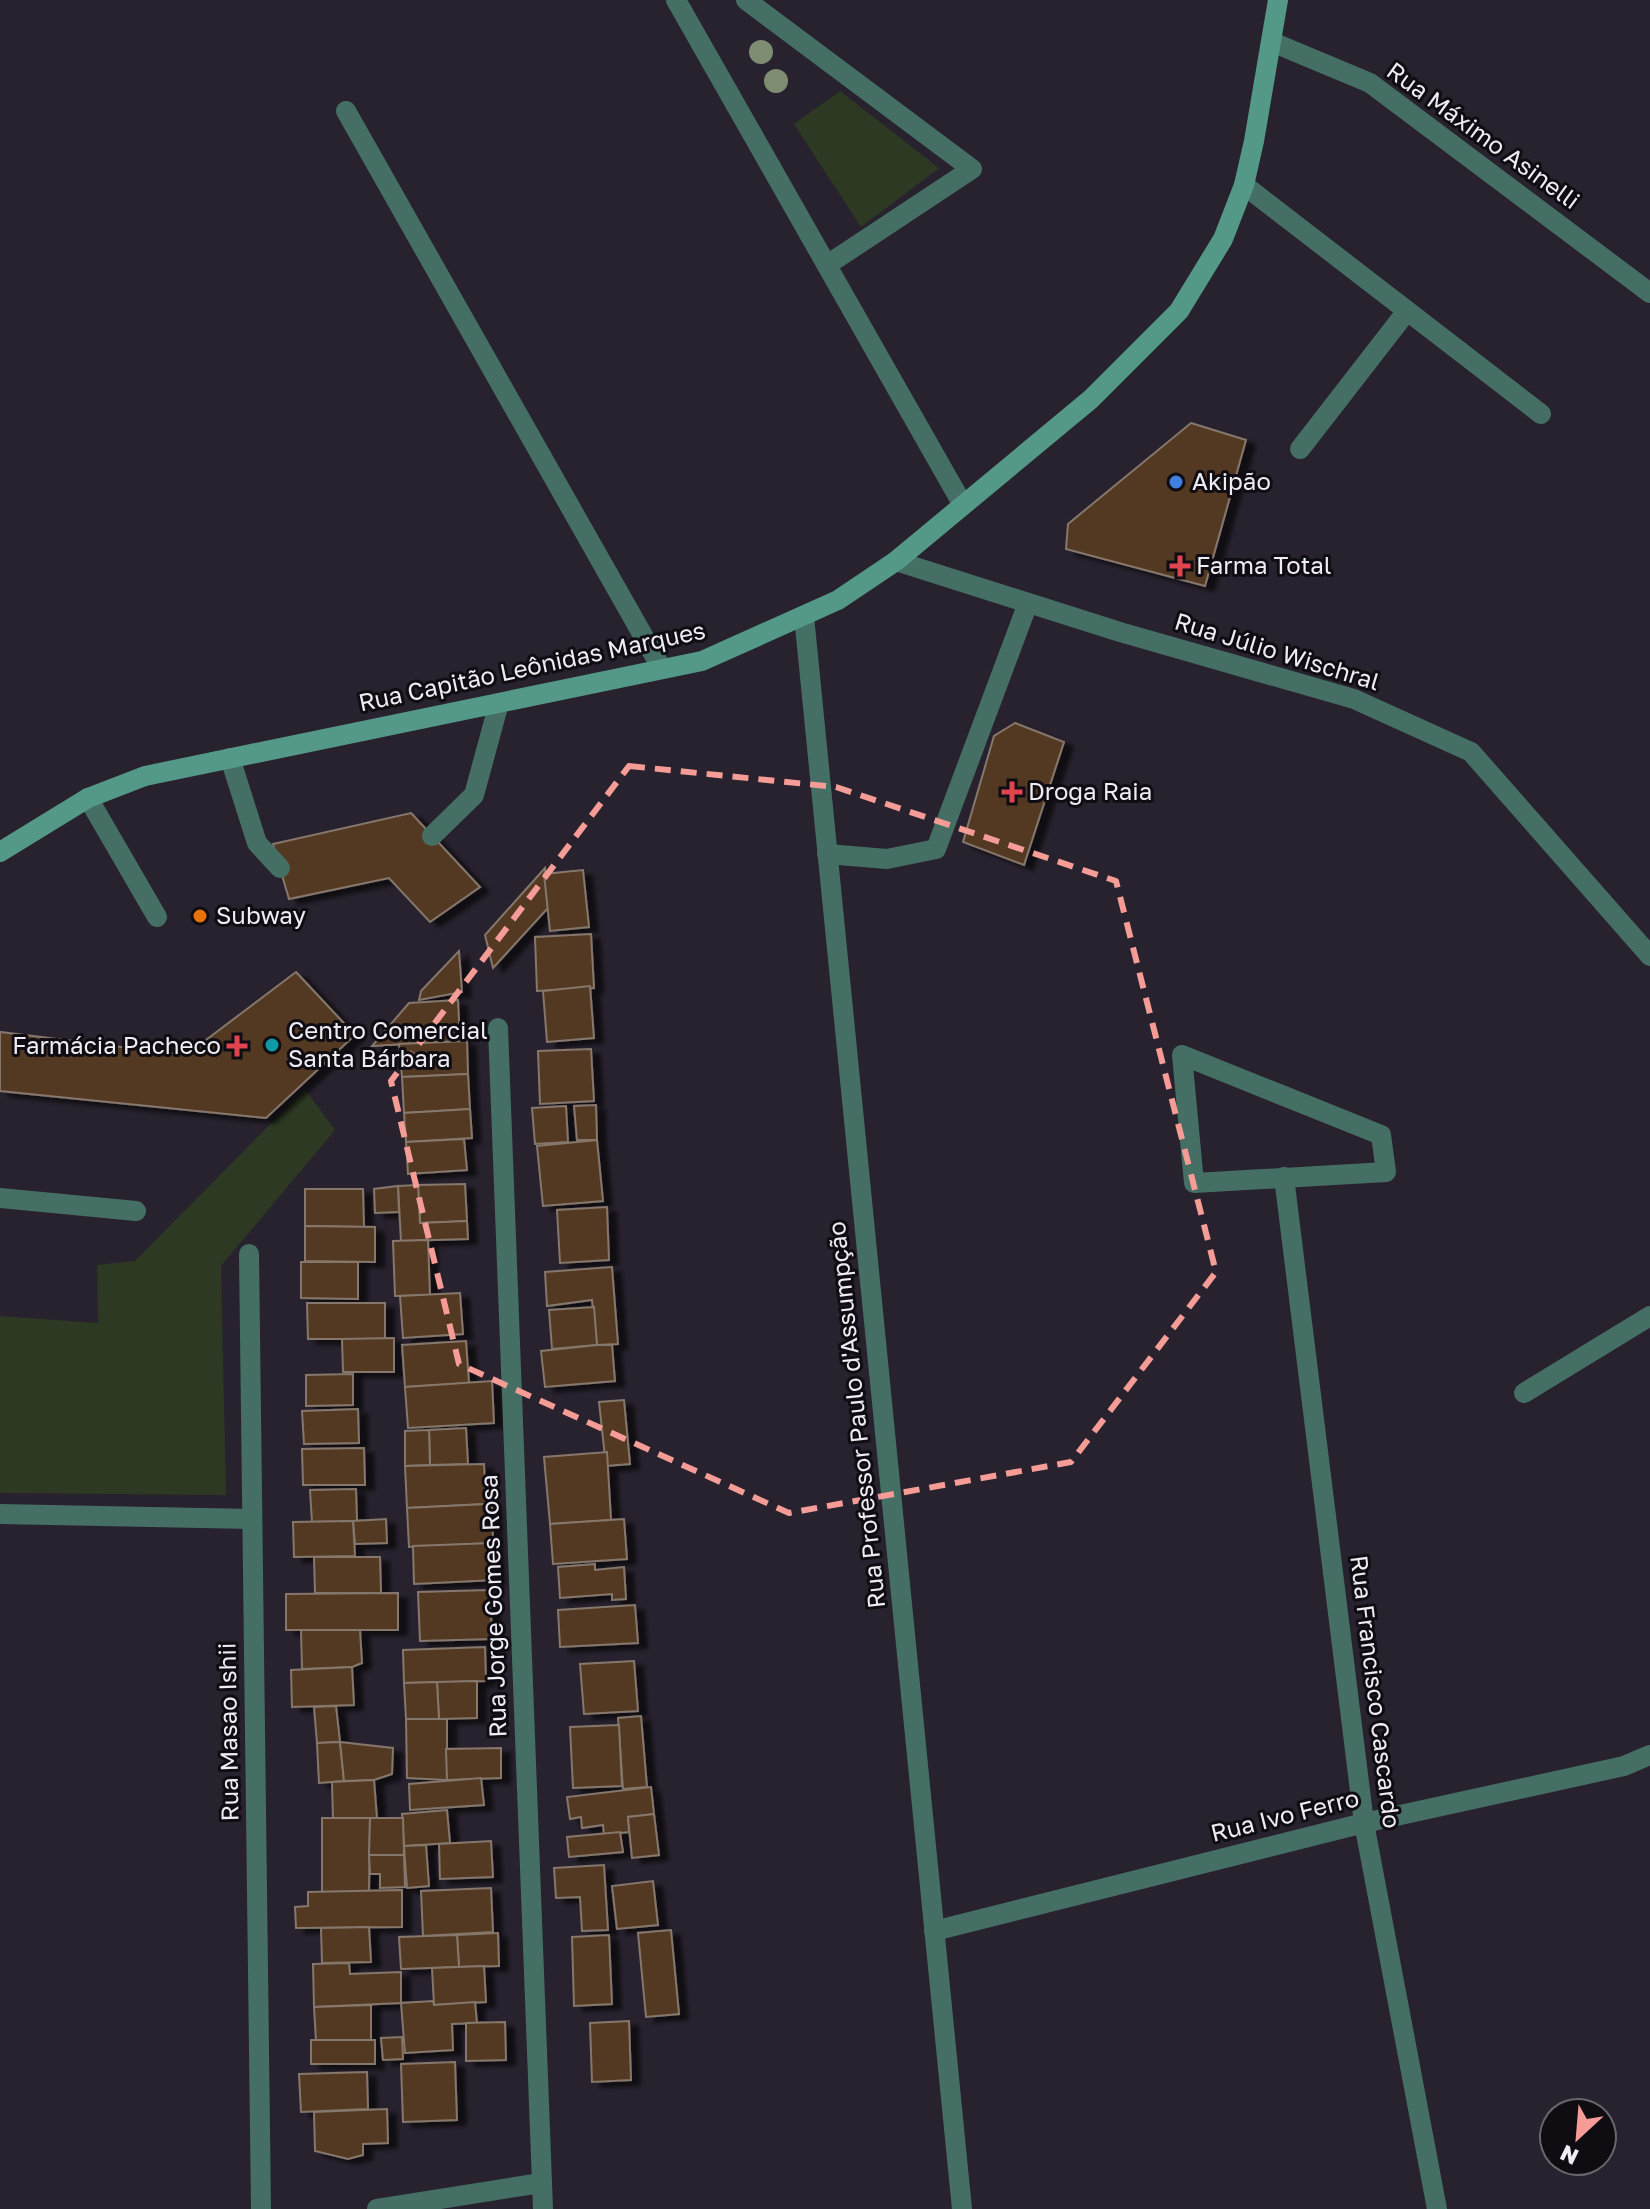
<svg xmlns="http://www.w3.org/2000/svg" width="1650" height="2209" viewBox="0 0 1650 2209" font-family="'Golos Text',sans-serif">
	<defs>
		<filter id="shadow"><feDropShadow dx="9" dy="5" stdDeviation="2" flood-color="#0009"/></filter>
	</defs>
	<rect width="100%" height="100%" fill="#28222e"/>
	<!-- green -->
	<g fill="#2d3922">
		<path d="M840 91 939 168 861 227 794 124Z"/>
		<path d="M305 1089 335 1130 221 1266 226 1495 0 1493V1316L98 1323 97 1265 135 1261Z"/>
	</g>
	<!-- building -->
	<g fill="#523921" stroke="#85776c" stroke-width="2" filter="url(#shadow)">
		<path d="M1191 423 1246 440 1205 586 1066 549 1068 524Z"/>
		<path d="M1015 723 1064 742 1024 865 963 842 994 736Z"/>
		<path d="M411 813 480 887 430 922 389 878 289 899 273 844Z"/>
		<path d="M545 868 548 908 493 968 485 935Z"/>
		<path d="M583 870 589 927 550 931 544 874Z"/>
		<path d="M591 934 594 988 537 991 535 937Z"/>
		<path d="M459 951 462 992 419 1000 421 991Z"/>
		<path d="M296 972 355 1035 266 1118 0 1091V1032L186 1055Z"/>
		<path d="M590 986 594 1038 547 1042 543 991Z"/>
		<path d="M458 1000 460 1041 372 1046 409 1003Z"/>
		<path d="M467 1041 468 1074 402 1077 399 1044Z"/>
		<path d="M591 1049 594 1101 540 1104 538 1051Z"/>
		<path d="M468 1074 470 1109 404 1113 402 1077Z"/>
		<path d="M596 1105 597 1140H577L574 1106Z"/>
		<path d="M566 1106 568 1142 535 1144 532 1108Z"/>
		<path d="M470 1109 472 1138 406 1142 404 1113Z"/>
		<path d="M464 1139 467 1170 408 1174 406 1142Z"/>
		<path d="M597 1140 603 1201 543 1206 537 1146Z"/>
		<path d="M465 1184 467 1221 420 1223 418 1185Z"/>
		<path d="M418 1185 420 1223 467 1221 468 1239 401 1241 398 1186Z"/>
		<path d="M398 1186 399 1212 375 1213 374 1189Z"/>
		<path d="M305 1189H363L364 1227 305 1226Z"/>
		<path d="M607 1207 609 1260 560 1263 557 1210Z"/>
		<path d="M305 1226 375 1227V1262L305 1261Z"/>
		<path d="M428 1240 430 1295 395 1296 393 1241Z"/>
		<path d="M301 1262H358V1299L301 1298Z"/>
		<path d="M612 1267 618 1344 597 1345 592 1300 547 1306 545 1272Z"/>
		<path d="M460 1293 463 1334 403 1338 400 1296Z"/>
		<path d="M307 1303H385V1339H308Z"/>
		<path d="M594 1307 597 1345 552 1349 549 1310Z"/>
		<path d="M394 1338V1372H343L342 1339Z"/>
		<path d="M466 1341 469 1383 405 1387 402 1345Z"/>
		<path d="M597 1345H612L615 1381 545 1387 541 1351Z"/>
		<path d="M353 1374V1405L306 1406V1375Z"/>
		<path d="M492 1381 494 1423 408 1428 405 1387Z"/>
		<path d="M624 1400 630 1464 606 1466 599 1402Z"/>
		<path d="M358 1409 359 1443 304 1444 302 1411Z"/>
		<path d="M466 1428 468 1464 430 1465 429 1430Z"/>
		<path d="M429 1430 430 1465 405 1466V1431Z"/>
		<path d="M364 1448 365 1485H303L302 1449Z"/>
		<path d="M607 1452 611 1520 550 1524 544 1457Z"/>
		<path d="M484 1464 486 1504 407 1508 405 1466Z"/>
		<path d="M356 1489 357 1521 312 1522 310 1490Z"/>
		<path d="M486 1504H492L493 1543 409 1547 407 1508Z"/>
		<path d="M386 1519 387 1543 355 1544 353 1521Z"/>
		<path d="M624 1519 627 1559 553 1564 550 1524Z"/>
		<path d="M353 1521 355 1556 294 1557 293 1522Z"/>
		<path d="M493 1543 495 1580 414 1584 413 1546Z"/>
		<path d="M314 1557H380L381 1593H315Z"/>
		<path d="M595 1564V1570L624 1567 626 1599 612 1600V1594L560 1598 558 1567Z"/>
		<path d="M490 1590 492 1639 420 1641 418 1592Z"/>
		<path d="M398 1593V1630H286V1594Z"/>
		<path d="M635 1605 638 1643 560 1647 558 1610Z"/>
		<path d="M301 1630H360L362 1663 352 1667 302 1669Z"/>
		<path d="M485 1647 486 1681 404 1683 403 1650Z"/>
		<path d="M634 1661 638 1711 584 1714 580 1664Z"/>
		<path d="M352 1667 354 1705 292 1707 291 1670Z"/>
		<path d="M477 1681V1718L439 1719 437 1682Z"/>
		<path d="M437 1682 439 1719H406L404 1683Z"/>
		<path d="M336 1706 340 1742 317 1743 314 1707Z"/>
		<path d="M641 1716 647 1787 623 1789 618 1718Z"/>
		<path d="M406 1719H447V1780L407 1778Z"/>
		<path d="M619 1725 622 1786 573 1788 570 1727Z"/>
		<path d="M340 1742 344 1781 319 1783 317 1743Z"/>
		<path d="M340 1742 393 1748 392 1774 374 1780 344 1781Z"/>
		<path d="M501 1748V1778L447 1780 446 1749Z"/>
		<path d="M481 1778 484 1805 410 1810 409 1784Z"/>
		<path d="M374 1780 377 1818H333L332 1782Z"/>
		<path d="M651 1787 654 1814 628 1817 629 1832 604 1835 603 1825 582 1828 581 1817 570 1819 567 1797Z"/>
		<path d="M447 1810 450 1843 404 1846 402 1814Z"/>
		<path d="M654 1814 659 1855 632 1858 628 1817Z"/>
		<path d="M322 1818H370L369 1892H322Z"/>
		<path d="M370 1818H403L404 1855H369Z"/>
		<path d="M620 1832 623 1852 569 1857 567 1837Z"/>
		<path d="M491 1841 493 1877 440 1879 439 1844Z"/>
		<path d="M426 1845 429 1886 407 1888 404 1846Z"/>
		<path d="M369 1855H404L405 1887 380 1888V1874H370Z"/>
		<path d="M604 1865 608 1930 582 1931 580 1897 556 1898 554 1868Z"/>
		<path d="M653 1881 658 1925 617 1929 612 1886Z"/>
		<path d="M491 1888 493 1932 423 1936 421 1891Z"/>
		<path d="M402 1890V1927L296 1928 295 1907 308 1906V1892Z"/>
		<path d="M369 1927 371 1962 322 1963 321 1928Z"/>
		<path d="M671 1930 679 2014 646 2017 638 1933Z"/>
		<path d="M498 1933 499 1966 459 1967 457 1935Z"/>
		<path d="M457 1935 459 1967 401 1969 399 1937Z"/>
		<path d="M609 1935 612 2004 574 2006 572 1937Z"/>
		<path d="M349 1963 350 1974 401 1972V2003L314 2007 313 1964Z"/>
		<path d="M484 1966 486 2002 434 2005 432 1968Z"/>
		<path d="M433 2001 434 2005 475 2002 477 2023 452 2024 453 2050 405 2053 401 2003Z"/>
		<path d="M371 2005V2040L316 2041 314 2007Z"/>
		<path d="M629 2021 631 2080 592 2082 590 2023Z"/>
		<path d="M505 2022 506 2060 466 2061V2023Z"/>
		<path d="M402 2037 403 2059 383 2060 381 2038Z"/>
		<rect x="311" y="2040" width="64" height="24"/>
		<path d="M455 2062 457 2120 403 2122 401 2064Z"/>
		<path d="M367 2072 368 2109 301 2112 299 2074Z"/>
		<path d="M387 2109 388 2143 363 2144V2155L348 2159 315 2151 314 2112Z"/>
	</g>
	<g fill="none" stroke-linecap="round" stroke-linejoin="round">
		<!-- service -->
		<g stroke="#456f64" stroke-width="20">
			<path d="M676 0 963 505"/>
			<path d="M746 0 972 169 827 265"/>
			<path d="M346 111 662 669"/>
			<path d="M1244 185 1541 414"/>
			<path d="M1300 449 1407 311"/>
			<path d="M230 758 257 843 280 868"/>
			<path d="M88 798 157 917"/>
			<path d="M432 836 474 795 499 703"/>
			<path d="M827 854 887 859 936 849 1028 603"/>
			<path d="M0 1198 136 1211"/>
			<path d="M1524 1393 1650 1316"/>
		</g>
		<!-- minor -->
		<g stroke="#456f64" stroke-width="20">
			<path d="M1272 42 1370 83 1650 293"/>
			<path d="M896 561 1120 632 1354 699 1471 752 1650 956"/>
			<path d="M804 616 962 2209"/>
			<path d="M498 1028 543 2209"/>
			<path d="M1182 1055 1381 1135 1386 1172 1194 1183Z"/>
			<path d="M1284 1177 1364 1823 1437 2209"/>
			<path d="M249 1254 261 2209"/>
			<path d="M0 1514 252 1519"/>
			<path d="M934 1931 1364 1823 1624 1766 1650 1755"/>
			<path d="M377 2209 541 2183"/>
		</g>
		<!-- secondary -->
		<path stroke="#549988" stroke-width="20" d="M0 852 88 798 145 776 702 661 838 600 896 561 1091 399 1179 311 1223 239 1244 185 1254 141 1278 0"/>
	</g>
	<!-- trees -->
	<g fill="#7e8c72">
		<circle cx="761" cy="52" r="12"/>
		<circle cx="776" cy="81" r="12"/>
	</g>
	<!-- marked area -->
	<path fill="none" stroke="#f59c96" stroke-width="6" stroke-dasharray="16 10" stroke-linejoin="round" d="M629 766 836 787 1116 881 1216 1272 1071 1462 789 1513 459 1364 391 1081Z"/>
	<!-- markers -->
	<circle fill="#3f7fe0" stroke="#0f0d12" stroke-width="3" cx="1176" cy="482" r="8"/>
	<g fill="#e0444e" stroke="#0f0d12" stroke-width="3">
		<path d="M1176 554h8v8h8v8h-8v8h-8v-8h-8v-8h8z"/>
		<path d="M1008 780h8v8h8v8h-8v8h-8v-8h-8v-8h8z"/>
		<path d="M233 1034h8v8h8v8h-8v8h-8v-8h-8v-8h8z"/>
	</g>
	<circle fill="#e8710a" stroke="#0f0d12" stroke-width="3" cx="200" cy="916" r="8"/>
	<circle fill="#0f9aa8" stroke="#0f0d12" stroke-width="3" cx="272" cy="1045" r="8"/>
	<g text-anchor="middle" stroke-width="6" stroke-linejoin="round" paint-order="stroke">
		<!-- street labels -->
		<g font-size="24" fill="#efecf4" stroke="#0f0d12">
			<text transform="translate(1483 136) rotate(36)" y="8">Rua Máximo Asinelli</text>
			<text transform="translate(1277 652) rotate(17)" y="8">Rua Júlio Wischral</text>
			<text transform="translate(532 667) rotate(-12)" y="8">Rua Capitão Leônidas Marques</text>
			<text transform="translate(857 1415) rotate(-96)" y="8">Rua Professor Paulo d'Assumpção</text>
			<text transform="translate(494 1606) rotate(-92)" y="8">Rua Jorge Gomes Rosa</text>
			<text transform="translate(1375 1692) rotate(83)" y="8">Rua Francisco Cascardo</text>
			<text transform="translate(229 1732) rotate(-91)" y="8">Rua Masao Ishii</text>
			<text transform="translate(1285 1816) rotate(-14)" y="8">Rua Ivo Ferro</text>
		</g>
		<!-- poi labels -->
		<g font-size="24" fill="#efecf4" stroke="#0f0d12" text-anchor="start">
			<text x="1192" y="490">Akipão</text>
			<text x="1196" y="574">Farma Total</text>
			<text x="1028" y="800">Droga Raia</text>
			<text x="216" y="924">Subway</text>
			<text x="288" y="1039">Centro Comercial<tspan x="288" dy="28">Santa Bárbara</tspan></text>
			<text x="221" y="1054" text-anchor="end">Farmácia Pacheco</text>
		</g>
	</g>
	<!-- north arrow -->
	<g transform="translate(1578 2137) rotate(206)"><circle r="38" fill="#0f0d12" stroke="#69666c" stroke-width="2"/>
	<path d="M0-6L14 30L0 20L-14 30Z" fill="#f59c96"/>
	<text y="-12" font-size="22" font-weight="bold" text-anchor="middle" fill="#efecf4">N</text>
	</g>
</svg>
